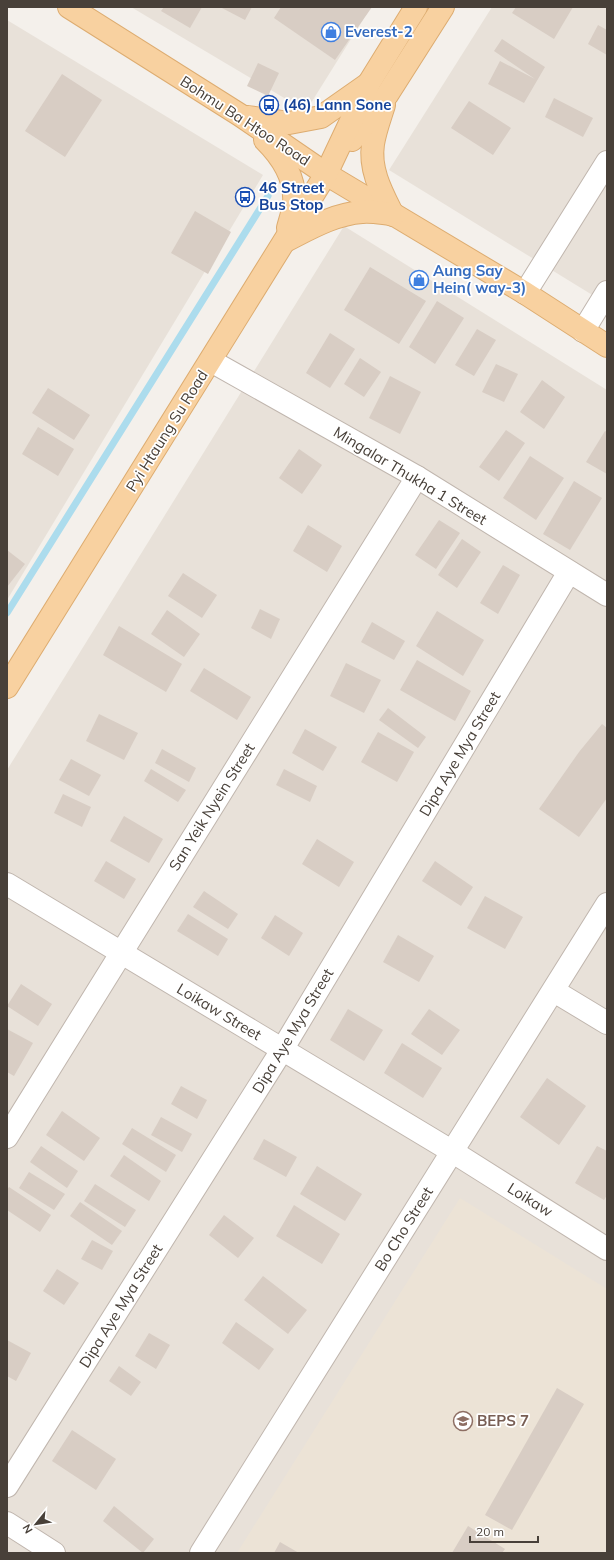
<svg xmlns="http://www.w3.org/2000/svg" width="614" height="1560" viewBox="0 0 614 1560" font-family="Mulish,sans-serif">
	<rect width="100%" height="100%" fill="#f4f0eb"/>
	<!-- residential -->
	<g fill="#e8e1d9">
		<path d="M131 7H371L306 111Z"/>
		<path d="M492 7H607V304L389 170Z"/>
		<path d="M7 20 263 175 7 600Z"/>
		<path d="M344 226 607 390V1553H7V770Z"/>
	</g>
	<!-- education -->
	<path fill="#ece3d6" d="M460 1198 607 1289V1553H237Z"/>
	<g fill="none" stroke-linecap="round" stroke-linejoin="round">
		<!-- stream -->
		<path stroke="#acdced" stroke-width="7" d="M7 613 268 196"/>
	</g>
	<!-- building -->
	<g fill="#d8cdc4">
		<path d="M164 7H202L190 28 161 11Z"/>
		<path d="M220 7H252L245 20Z"/>
		<path d="M281 7H372L335 60 274 18Z"/>
		<path d="M516 7H573L554 39 512 13Z"/>
		<path d="M598 25 607 30V55L588 44Z"/>
		<path d="M502 39 545 67 524 103 488 84 500 61 535 79 494 51Z"/>
		<path d="M258 63 279 73 268 96 247 86Z"/>
		<path d="M62 74 102 100 65 157 25 131Z"/>
		<path d="M554 98 593 118 583 137 545 117Z"/>
		<path d="M469 101 511 128 493 155 451 128Z"/>
		<path d="M195 211 231 232 208 274 171 253Z"/>
		<path d="M370 267 426 301 399 344 344 310Z"/>
		<path d="M437 301 464 318 435 364 409 347Z"/>
		<path d="M477 329 496 340 474 376 455 365Z"/>
		<path d="M330 333 355 349 330 388 306 373Z"/>
		<path d="M360 358 381 372 364 397 344 384Z"/>
		<path d="M496 364 518 374 504 402 482 392Z"/>
		<path d="M390 376 421 392 400 434 369 418Z"/>
		<path d="M542 380 565 397 544 429 520 412Z"/>
		<path d="M48 388 90 415 74 440 32 413Z"/>
		<path d="M38 427 74 449 58 476 22 454Z"/>
		<path d="M506 430 525 443 499 481 479 467Z"/>
		<path d="M605 431 607 432V474L586 462Z"/>
		<path d="M299 449 322 465 302 494 279 478Z"/>
		<path d="M530 456 564 478 536 520 503 498Z"/>
		<path d="M574 481 602 498 570 550 543 534Z"/>
		<path d="M439 520 460 533 436 569 415 555Z"/>
		<path d="M308 525 342 546 327 572 293 551Z"/>
		<path d="M462 539 481 552 457 588 438 575Z"/>
		<path d="M7 550 25 564 7 587Z"/>
		<path d="M503 565 520 575 498 614 480 603Z"/>
		<path d="M183 573 217 595 202 618 168 596Z"/>
		<path d="M260 609 280 619 271 639 251 628Z"/>
		<path d="M167 610 200 634 184 657 151 634Z"/>
		<path d="M437 611 484 640 463 676 416 646Z"/>
		<path d="M372 622 405 641 394 660 361 642Z"/>
		<path d="M119 626 182 664 166 692 103 655Z"/>
		<path d="M417 660 471 691 455 721 400 690Z"/>
		<path d="M346 663 381 680 364 713 330 696Z"/>
		<path d="M204 668 251 697 237 720 190 691Z"/>
		<path d="M388 708 426 737 418 748 379 720Z"/>
		<path d="M99 714 138 733 124 760 86 741Z"/>
		<path d="M602 724 607 728V798L579 837 539 809 579 752Z"/>
		<path d="M305 729 337 747 323 771 292 753Z"/>
		<path d="M378 732 414 752 397 782 361 762Z"/>
		<path d="M162 749 196 768 189 782 155 763Z"/>
		<path d="M71 759 101 775 89 796 59 780Z"/>
		<path d="M151 769 186 790 178 802 144 781Z"/>
		<path d="M284 769 317 786 310 802 276 785Z"/>
		<path d="M63 794 91 807 82 827 54 813Z"/>
		<path d="M124 816 163 839 149 863 110 841Z"/>
		<path d="M317 839 354 862 339 887 302 864Z"/>
		<path d="M106 861 136 879 124 899 94 881Z"/>
		<path d="M435 861 473 887 461 906 422 881Z"/>
		<path d="M204 891 238 914 228 929 193 907Z"/>
		<path d="M485 896 523 917 505 949 467 928Z"/>
		<path d="M188 914 228 939 218 956 177 931Z"/>
		<path d="M275 915 303 933 289 956 261 938Z"/>
		<path d="M398 935 434 956 419 982 383 962Z"/>
		<path d="M21 984 52 1004 38 1026 7 1006Z"/>
		<path d="M348 1009 383 1030 364 1061 330 1040Z"/>
		<path d="M429 1009 460 1030 442 1055 411 1034Z"/>
		<path d="M7 1029 33 1043 14 1076 7 1072Z"/>
		<path d="M402 1043 442 1068 423 1098 384 1073Z"/>
		<path d="M547 1078 586 1106 559 1145 520 1117Z"/>
		<path d="M181 1086 207 1100 197 1119 171 1104Z"/>
		<path d="M62 1111 100 1138 84 1161 46 1135Z"/>
		<path d="M161 1117 192 1134 182 1152 151 1135Z"/>
		<path d="M132 1128 176 1155 166 1172 122 1144Z"/>
		<path d="M264 1139 297 1157 286 1177 253 1159Z"/>
		<path d="M41 1146 78 1171 67 1188 30 1162Z"/>
		<path d="M597 1146 607 1151V1195L604 1200 575 1183Z"/>
		<path d="M124 1155 161 1181 149 1201 110 1176Z"/>
		<path d="M317 1166 362 1194 345 1221 300 1194Z"/>
		<path d="M29 1172 65 1194 54 1210 19 1188Z"/>
		<path d="M95 1184 136 1210 125 1227 84 1201Z"/>
		<path d="M9 1187 51 1215 40 1232 7 1210V1190Z"/>
		<path d="M80 1202 122 1231 112 1245 70 1216Z"/>
		<path d="M294 1205 340 1234 322 1264 276 1236Z"/>
		<path d="M224 1215 254 1238 238 1258 209 1235Z"/>
		<path d="M92 1240 113 1251 102 1270 81 1259Z"/>
		<path d="M57 1269 79 1283 64 1305 43 1291Z"/>
		<path d="M263 1276 307 1310 288 1334 244 1300Z"/>
		<path d="M236 1322 274 1349 259 1370 222 1343Z"/>
		<path d="M149 1333 170 1345 156 1369 135 1356Z"/>
		<path d="M7 1340 31 1353 16 1381 7 1376Z"/>
		<path d="M119 1366 141 1382 131 1396 109 1381Z"/>
		<path d="M557 1388 584 1404 512 1530 485 1515Z"/>
		<path d="M72 1430 116 1459 96 1490 52 1461Z"/>
		<path d="M114 1506 154 1539 143 1553 103 1521Z"/>
		<path d="M468 1526 505 1549 502 1553H452Z"/>
		<path d="M280 1542 299 1553H274Z"/>
	</g>
	<g fill="none" stroke-linecap="round" stroke-linejoin="round">
		<!-- minor casing -->
		<g stroke="#c0b6ae" stroke-width="24">
			<g id="minor">
				<path d="M525 293 607 162"/>
				<path d="M583 331 607 292"/>
				<path d="M211 361 417 477 607 595"/>
				<path d="M7 884 453 1152 607 1249"/>
				<path d="M554 991 607 1023"/>
				<path d="M7 1137 417 477"/>
				<path d="M7 1486 282 1050 569 572"/>
				<path d="M7 1523 54 1553"/>
				<path d="M201 1553 607 904"/>
			</g>
		</g>
		<!-- primary casing -->
		<g stroke="#ddac70" stroke-width="24">
			<g id="primary">
				<path d="M69 7 240 115 326 174 525 293 607 346"/>
				<path d="M384 105C380 118 375 131 373 144 369 170 382 193 393 215"/>
				<path d="M248 117 289 123 321 117 368 84"/>
				<path d="M265 140C282 157 296 178 294 203 293 212 290 220 288 228"/>
				<path d="M352 140 387 95 443 7"/>
				<path d="M285 241C309 229 334 214 362 212 371 211 381 213 390 214"/>
				<path d="M7 687 326 174 369 83 416 7"/>
			</g>
		</g>
		<!-- minor -->
		<use href="#minor" stroke="#fff" stroke-width="22"/>
		<!-- primary -->
		<use href="#primary" stroke="#f8d1a0" stroke-width="22"/>
	</g>
	<!-- icons -->
	<defs>
		<g id="shop-ring" transform="scale(1)"><circle r="9.5" fill="#fff" stroke="#3f7fe0" stroke-width="1.5"/><path d="M-5-2.5h2.3a2.7 3.5 0 0 1 5.4 0H5L5.5 6h-11ZM-1.5-2.5h3a1.5 2.3 0 0 0-3 0Z" fill="#3f7fe0"/></g>
		<g id="bus-ring" transform="scale(1)"><circle r="9.5" fill="#fff" stroke="#1a4fb4" stroke-width="1.5"/><path d="M-5-6H5V4H4V6H2V4H-2V6H-4V4H-5ZM-3.5-4V0h7V-4ZM-3.5 1.2v1.5H-2V1.2ZM2 1.2v1.5H3.5V1.2Z" fill="#1a4fb4"/></g>
		<g id="school-ring" transform="scale(1)"><circle r="9.5" fill="#fff" stroke="#8d6e63" stroke-width="1.5"/><path d="M0-5L7-2L0 1L-7-2ZM-4 1L0 2.5L4 1V4Q0 6-4 4Z" fill="#8d6e63"/></g>
	</defs>
	<g fill-rule="evenodd">
		<use href="#shop-ring" x="331" y="32"/>
		<use href="#bus-ring" x="269" y="105"/>
		<use href="#bus-ring" x="245" y="197"/>
		<use href="#shop-ring" x="419" y="280"/>
		<use href="#school-ring" x="463" y="1421"/>
	</g>
	<g text-anchor="middle" stroke-width="3.5" stroke-linejoin="round" paint-order="stroke">
		<!-- shop labels -->
		<g font-size="15" font-weight="bold" fill="#366cbe" stroke="#fff" text-anchor="start">
			<text x="345" y="37">Everest-2</text>
			<text x="433" y="276">Aung Say<tspan x="433" dy="17">Hein( way-3)</tspan></text>
		</g>
		<!-- transit labels -->
		<g font-size="15" font-weight="bold" fill="#164399" stroke="#fff" text-anchor="start">
			<text x="283" y="110">(46) Lann Sone</text>
			<text x="259" y="193">46 Street<tspan x="259" dy="17">Bus Stop</tspan></text>
		</g>
		<!-- street labels -->
		<g font-size="15" fill="#484039" stroke="#fff">
			<text transform="translate(245 121) rotate(33)" y="5">Bohmu Ba Htoo Road</text>
			<text transform="translate(167 431) rotate(-58)" y="5">Pyi Htaung Su Road</text>
			<text transform="translate(410 476) rotate(31)" y="5">Mingalar Thukha 1 Street</text>
			<text transform="translate(460 754) rotate(-59)" y="5">Dipa Aye Mya Street</text>
			<text transform="translate(212 807) rotate(-58)" y="5">San Yeik Nyein Street</text>
			<text transform="translate(219 1012) rotate(31)" y="5">Loikaw Street</text>
			<text transform="translate(293 1031) rotate(-59)" y="5">Dipa Aye Mya Street</text>
			<text transform="translate(530 1200) rotate(32)" y="5">Loikaw</text>
			<text transform="translate(404 1229) rotate(-58)" y="5">Bo Cho Street</text>
			<text transform="translate(121 1306) rotate(-58)" y="5">Dipa Aye Mya Street</text>
		</g>
		<!-- education labels -->
		<g font-size="15" font-weight="bold" fill="#785e54" stroke="#fff" text-anchor="start">
			<text x="477" y="1426">BEPS 7</text>
		</g>
	</g>
	<!-- border -->
	<rect width="614" height="1560" fill="none" stroke="#484039" stroke-width="16"/>
	<!-- north arrow -->
	<g transform="translate(36 1524) rotate(240)" stroke="#ffffff" stroke-width="3" paint-order="stroke">
	<path d="M0-3L7 15L0 10L-7 15Z" fill="#484039"/>
	<text y="-6" font-size="11" font-weight="bold" text-anchor="middle" fill="#484039">N</text>
	</g>
	<!-- scale -->
	<path d="M470 1536v6h68v-6" fill="none" stroke="#484039" stroke-width="2"/>
	<text x="476" y="1536" font-size="12" fill="#484039" stroke="#ffffff" stroke-width="3" paint-order="stroke">20 m</text>
</svg>
